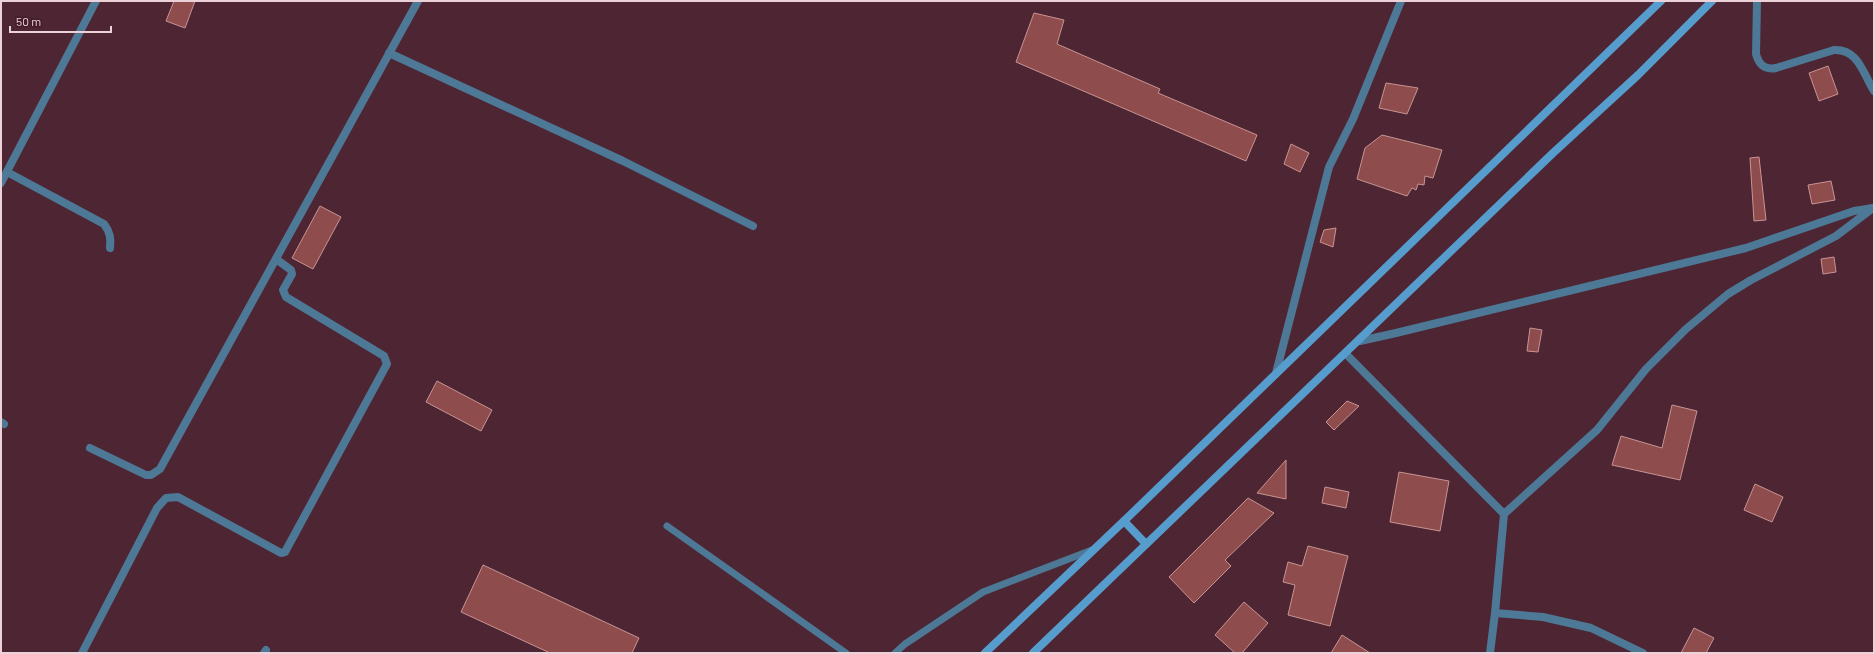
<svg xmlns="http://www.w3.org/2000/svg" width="1875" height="654" viewBox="0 0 1875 654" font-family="Barlow,sans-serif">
	<rect width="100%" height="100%" fill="#4e2533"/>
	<!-- building -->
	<g fill="#8e4c4d" stroke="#c99493">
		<path d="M174 1H195L185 28 166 21Z"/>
		<path d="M1034 13 1064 20 1057 44 1160 89 1158 93 1257 135 1246 161 1016 62Z"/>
		<path d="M1828 66 1838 94 1819 101 1809 73Z"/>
		<path d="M1386 83 1418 88 1407 114 1379 108Z"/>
		<path d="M1382 135 1442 150 1433 178 1425 176 1424 185 1418 184 1416 190 1412 188 1407 196 1357 179 1365 148Z"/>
		<path d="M1291 144 1309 153 1300 172 1284 164Z"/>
		<path d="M1759 157 1766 220 1754 221 1750 158Z"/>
		<path d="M1831 181 1835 200 1812 204 1808 185Z"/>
		<path d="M320 206 341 217 313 269 292 258Z"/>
		<path d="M1336 228 1333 247 1320 242 1324 230Z"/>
		<path d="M1834 257 1836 272 1823 274 1821 259Z"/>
		<path d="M1530 328 1542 330 1538 352 1527 351Z"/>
		<path d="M437 381 492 410 481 431 426 402Z"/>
		<path d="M1347 401 1359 406 1334 430 1326 422Z"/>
		<path d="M1672 405 1697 411 1680 480 1612 465 1621 436 1662 448Z"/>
		<path d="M1286 460V499L1257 493Z"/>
		<path d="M1399 472 1449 481 1440 531 1390 522Z"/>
		<path d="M1755 484 1783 497 1772 522 1744 510Z"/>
		<path d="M1325 487 1349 492 1346 508 1322 503Z"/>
		<path d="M1248 498 1274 513 1225 560 1231 566 1194 603 1169 577Z"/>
		<path d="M1308 546 1348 556 1330 626 1288 615 1295 585 1283 582 1288 562 1302 566Z"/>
		<path d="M483 565 639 638 632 653H550L461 612Z"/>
		<path d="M1244 602 1268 623 1242 653H1235L1215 635Z"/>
		<path d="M1694 628 1714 638 1706 653H1681Z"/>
		<path d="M1342 635 1370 653H1331Z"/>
	</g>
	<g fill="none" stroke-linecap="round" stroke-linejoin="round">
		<!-- lane -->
		<g stroke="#4d7896" stroke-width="7">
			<path d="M667 526 846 653"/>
			<path d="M895 653 905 644 983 592 1092 550"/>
		</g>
		<!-- street -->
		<g stroke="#4d7896" stroke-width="8">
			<path d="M1757 1 1756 54C1759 65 1765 70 1776 68L1834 50C1859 49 1863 74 1874 91"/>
			<path d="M389 53 623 161 753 226"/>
			<path d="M7 172 104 224C110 232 111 238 110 248"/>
			<path d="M1 183 96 1"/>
			<path d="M1360 341 1396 333 1746 248 1854 211 1873 208"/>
			<path d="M1346 354 1504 514 1495 613 1490 653"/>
			<path d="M1276 373 1329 167 1353 119 1401 1"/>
			<path d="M1 422 4 424"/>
			<path d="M90 448 146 475H151L160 469 418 1"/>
			<path d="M1504 514 1597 430 1646 369 1686 329 1728 294 1751 280 1836 236 1873 208"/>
			<path d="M1495 613 1543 617 1591 628 1643 653"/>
			<path d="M82 653 157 508 166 498 178 497 281 553 285 552 387 364 384 356 286 297 283 290 292 274 291 270 276 259"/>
			<path d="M264 653 266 650"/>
		</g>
		<!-- secondary -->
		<g stroke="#569dcd" stroke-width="8">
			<path d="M1124 521 1146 544"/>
			<path d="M985 653 1124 521 1661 1"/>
			<path d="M1033 653 1553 153 1638 75 1712 1"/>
		</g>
	</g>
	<!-- border -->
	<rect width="1875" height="654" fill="none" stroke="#edd1d8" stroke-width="4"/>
	<!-- scale -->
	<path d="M10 26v6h101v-6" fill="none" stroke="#edd1d8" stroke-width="2"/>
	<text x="16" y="26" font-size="12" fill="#edd1d8" stroke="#431b29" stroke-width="3" paint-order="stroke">50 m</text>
</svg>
